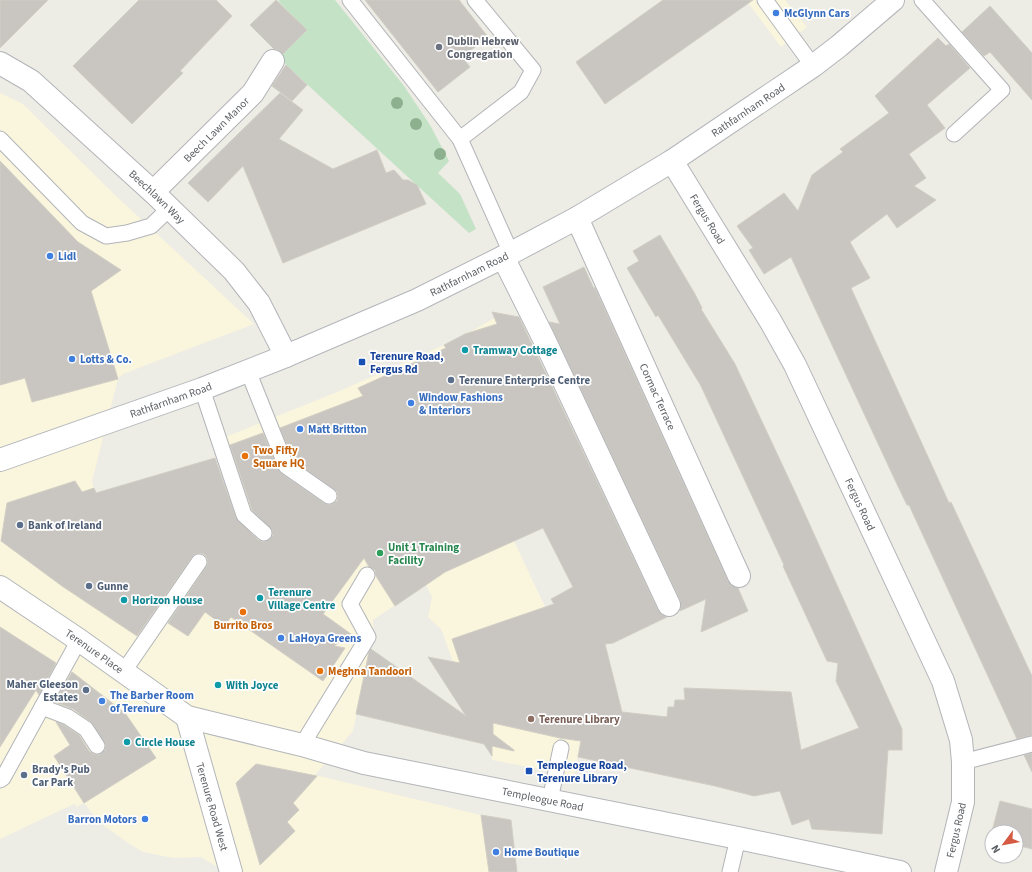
<svg xmlns="http://www.w3.org/2000/svg" width="1032" height="872" viewBox="0 0 1032 872" font-family="'Source Sans 3',sans-serif">
	<rect width="100%" height="100%" fill="#edece5"/>
	<!-- commercial -->
	<g fill="#faf5dd">
		<path d="M746 0H785L807 27 781 47Z"/>
		<path d="M0 93 23 104 114 194 254 324 123 374 118 379 92 481 110 541 179 560 219 552 246 529 263 540 271 530 252 516 223 438 337 392 444 345 465 334 472 331 501 314 509 315 523 344 499 509 547 611 581 737 574 776 492 760 493 710 453 662 441 629 428 617 432 597 426 585 373 620 374 641 369 654 353 731 315 775 481 815 511 820 517 872H225L201 857 173 858 143 852 128 843 99 822 84 803 77 807 74 804 0 839Z"/>
	</g>
	<!-- green -->
	<path fill="#c4e2c6" d="M280 0H335L404 86 430 125 449 161 438 173 460 194 476 229 469 233 286 65 281 56 306 29 278 1Z"/>
	<!-- building -->
	<g fill="#c9c6c1" stroke="#d1cec4">
		<path d="M0 0H48L0 48Z"/>
		<path d="M139 0H216L232 16 180 71 183 73 132 124 73 66Z"/>
		<path d="M276 0 307 30 283 54 279 50 274 49 250 25Z"/>
		<path d="M365 0H459L488 37 462 57 470 67 438 92Z"/>
		<path d="M663 0H753L605 104 576 62Z"/>
		<path d="M990 6 1032 53V100L990 52 984 56 962 32Z"/>
		<path d="M938 38 946 46 949 44 970 68 927 105 945 128 909 154 926 178 914 186 936 200 897 228 887 214 850 242 870 278 851 288 949 503 951 502 1032 676V735L1017 739 909 505H907L895 480 791 257 764 274 749 250 753 248 737 226 784 193 798 211 812 175 843 152 840 149 889 113 875 96Z"/>
		<path d="M286 65 307 85 292 101 272 86Z"/>
		<path d="M280 93 303 110 279 139 333 169 377 150 386 173 394 170 403 180H408L417 185 426 204 283 263 243 166 208 202 188 183Z"/>
		<path d="M0 161 78 242 121 270 91 291 118 379 32 402 25 378 0 385Z"/>
		<path d="M660 235 695 294 702 308 701 309 735 364 795 492 902 729V750H888L882 834 812 829 809 819 792 825 780 791 754 796 715 786 578 757 581 741 560 738 493 723V734L514 750V751L492 746V756L484 744 356 714 369 652 371 649 466 716 428 657 460 663 452 639 554 604 551 599 573 587 543 528 445 572 395 606 376 576 375 570 369 567 364 558 323 614 351 634 334 646 345 648 323 681 231 617 224 626 205 612 188 636 168 623 206 567 208 563 207 558 204 554 200 553 196 554 192 557 137 636 62 586 1 541 7 503 75 481 82 492 94 488 96 493 215 458 236 518 258 540 263 542 267 541 270 539 273 535 272 530 252 510 230 445 263 433 278 469 281 473 324 503 328 505 332 504 337 501 338 496 337 492 293 460 280 428 363 396 358 388 446 348 444 345 465 334 497 324 492 312 519 317 658 610 662 615 667 617 613 643 605 644 622 712 667 717 668 707H674L675 700H685L684 688 791 692 801 750 859 728 836 681 838 663 827 661 783 566 784 565 701 386 658 315 656 317 627 268 639 261 633 251Z"/>
		<path d="M584 267 593 287 595 288 728 581 732 586 738 588 748 611 701 632 706 599 680 611 681 606 680 600 549 322 560 324 543 287Z"/>
		<path d="M0 627 56 663 39 695 36 690 0 747Z"/>
		<path d="M72 672 125 713 156 758 84 803 54 756 70 745 56 722 64 725 79 735 89 751 93 754 98 755 102 753 105 750 106 745 91 722 73 709 55 702Z"/>
		<path d="M1032 753V772L1024 755Z"/>
		<path d="M256 764 317 776 293 803 299 810 287 822 295 831 260 865 236 783Z"/>
		<path d="M1000 801 1032 809V849L1016 845V832H992V839H990Z"/>
		<path d="M481 815 511 820 517 872H489Z"/>
	</g>
	<g fill="none" stroke-linecap="round" stroke-linejoin="round">
		<!-- lane casing -->
		<g stroke="#b2b4b8" stroke-width="17">
			<g id="lane">
				<path d="M350 0 460 139 511 253"/>
				<path d="M765 0 813 66"/>
				<path d="M922 0 1002 90 954 134"/>
				<path d="M0 139 82 223 106 236 127 233 151 226 170 208"/>
				<path d="M460 139 521 92 533 70 475 0"/>
				<path d="M248 371 286 466 329 496"/>
				<path d="M202 389 244 515 264 533"/>
				<path d="M124 671 199 562"/>
				<path d="M42 707 68 717 86 729 97 746"/>
				<path d="M302 745 368 637 350 604 367 575"/>
				<path d="M963 762 1032 744"/>
				<path d="M0 780 3 778 79 640"/>
				<path d="M550 800 561 748"/>
				<path d="M730 872 738 838"/>
			</g>
		</g>
		<!-- street casing -->
		<g stroke="#b2b4b8" stroke-width="24">
			<g id="street">
				<path id="s1" d="M0 63 31 81 153 192 234 271 259 303 286 356"/>
				<path id="s2" d="M672 161 771 322 795 365 943 681 961 740 963 762V802L946 872"/>
				<path id="s3" d="M153 192 253 93 273 61"/>
				<path id="s4" d="M577 218 739 576"/>
				<path d="M503 257 543 337 669 605"/>
			</g>
		</g>
		<!-- secondary casing -->
		<g stroke="#b3b6ba" stroke-width="24">
			<g id="secondary">
				<path id="s5" d="M0 460 202 389 286 356 417 300 511 253 577 218 672 161 813 66 839 46 893 0"/>
				<path id="s6" d="M0 587 79 640 187 717 302 745 364 763 738 838 900 872"/>
				<path id="s7" d="M187 717 231 872"/>
			</g>
		</g>
		<!-- lane -->
		<use href="#lane" stroke="#fff" stroke-width="15"/>
		<!-- street -->
		<use href="#street" stroke="#fff" stroke-width="22"/>
		<!-- secondary -->
		<use href="#secondary" stroke="#fff" stroke-width="22"/>
	</g>
	<!-- trees -->
	<g fill="#8db18e">
		<circle cx="397" cy="103" r="6"/>
		<circle cx="416" cy="124" r="6"/>
		<circle cx="440" cy="154" r="6"/>
	</g>
	<!-- markers -->
	<g fill="#3f7fe0" stroke="#fff" stroke-width="1.5">
		<circle cx="776" cy="13" r="4"/>
		<circle cx="50" cy="256" r="4"/>
		<circle cx="72" cy="359" r="4"/>
		<circle cx="411" cy="403" r="4"/>
		<circle cx="300" cy="429" r="4"/>
		<circle cx="281" cy="638" r="4"/>
		<circle cx="102" cy="701" r="4"/>
		<circle cx="145" cy="819" r="4"/>
		<circle cx="496" cy="852" r="4"/>
	</g>
	<circle fill="#6b7280" stroke="#fff" stroke-width="1.5" cx="439" cy="47" r="4"/>
	<g fill="#0f9aa8" stroke="#fff" stroke-width="1.5">
		<circle cx="465" cy="350" r="4"/>
		<circle cx="260" cy="598" r="4"/>
		<circle cx="124" cy="600" r="4"/>
		<circle cx="218" cy="685" r="4"/>
		<circle cx="127" cy="742" r="4"/>
	</g>
	<g fill="#1a4fb4" stroke="#fff" stroke-width="1.5">
		<rect x="358" y="358" width="8" height="8" rx="2"/>
		<rect x="525" y="767" width="8" height="8" rx="2"/>
	</g>
	<g fill="#5c6f8a" stroke="#fff" stroke-width="1.5">
		<circle cx="451" cy="380" r="4"/>
		<circle cx="20" cy="525" r="4"/>
		<circle cx="89" cy="586" r="4"/>
		<circle cx="86" cy="690" r="4"/>
		<circle cx="24" cy="775" r="4"/>
	</g>
	<g fill="#e8710a" stroke="#fff" stroke-width="1.5">
		<circle cx="245" cy="456" r="4"/>
		<circle cx="243" cy="612" r="4"/>
		<circle cx="320" cy="671" r="4"/>
	</g>
	<circle fill="#2e9e5b" stroke="#fff" stroke-width="1.5" cx="380" cy="553" r="4"/>
	<circle fill="#8d6e63" stroke="#fff" stroke-width="1.5" cx="531" cy="719" r="4"/>
	<g text-anchor="middle" stroke-width="3.5" stroke-linejoin="round" paint-order="stroke">
		<!-- shop labels -->
		<g font-size="11" font-weight="bold" fill="#366cbe" stroke="#fff" text-anchor="start">
			<text x="784" y="17">McGlynn Cars</text>
			<text x="58" y="260">Lidl</text>
			<text x="80" y="363">Lotts &amp; Co.</text>
			<text x="419" y="401">Window Fashions<tspan x="419" dy="13">&amp; Interiors</tspan></text>
			<text x="308" y="433">Matt Britton</text>
			<text x="289" y="642">LaHoya Greens</text>
			<text x="110" y="699">The Barber Room<tspan x="110" dy="13">of Terenure</tspan></text>
			<text x="137" y="823" text-anchor="end">Barron Motors</text>
			<text x="504" y="856">Home Boutique</text>
		</g>
		<!-- worship labels -->
		<g font-size="11" font-weight="bold" fill="#5b616d" stroke="#fff" text-anchor="start">
			<text x="447" y="45">Dublin Hebrew<tspan x="447" dy="13">Congregation</tspan></text>
		</g>
		<!-- street labels -->
		<g font-size="11" fill="#5c5f63" stroke="#fff">
			<text dy="4" stroke="none"><textPath href="#s5" startOffset="829">Rathfarnham Road</textPath></text>
			<text dy="4" stroke="none"><textPath href="#s3" startOffset="89">Beech Lawn Manor</textPath></text>
			<text dy="4" stroke="none"><textPath href="#s1" startOffset="207">Beechlawn Way</textPath></text>
			<text dy="4" stroke="none"><textPath href="#s2" startOffset="68">Fergus Road</textPath></text>
			<text dy="4" stroke="none"><textPath href="#s5" startOffset="505">Rathfarnham Road</textPath></text>
			<text dy="4" stroke="none"><textPath href="#s4" startOffset="196">Cormac Terrace</textPath></text>
			<text dy="4" stroke="none"><textPath href="#s5" startOffset="181">Rathfarnham Road</textPath></text>
			<text dy="4" stroke="none"><textPath href="#s2" startOffset="392">Fergus Road</textPath></text>
			<text dy="4" stroke="none"><textPath href="#s6" startOffset="114">Terenure Place</textPath></text>
			<text dy="4" stroke="none"><textPath href="#s6" startOffset="593">Templeogue Road</textPath></text>
			<text dy="4" stroke="none"><textPath href="#s7" startOffset="93">Terenure Road West</textPath></text>
			<text transform="translate(956 830) rotate(-77)" y="4">Fergus Road</text>
		</g>
		<!-- culture labels -->
		<g font-size="11" font-weight="bold" fill="#0d838f" stroke="#fff" text-anchor="start">
			<text x="473" y="354">Tramway Cottage</text>
			<text x="268" y="596">Terenure<tspan x="268" dy="13">Village Centre</tspan></text>
			<text x="132" y="604">Horizon House</text>
			<text x="226" y="689">With Joyce</text>
			<text x="135" y="746">Circle House</text>
		</g>
		<!-- transit labels -->
		<g font-size="11" font-weight="bold" fill="#164399" stroke="#fff" text-anchor="start">
			<text x="370" y="360">Terenure Road,<tspan x="370" dy="13">Fergus Rd</tspan></text>
			<text x="537" y="769">Templeogue Road,<tspan x="537" dy="13">Terenure Library</tspan></text>
		</g>
		<!-- service labels -->
		<g font-size="11" font-weight="bold" fill="#4e5e75" stroke="#fff" text-anchor="start">
			<text x="459" y="384">Terenure Enterprise Centre</text>
			<text x="28" y="529">Bank of Ireland</text>
			<text x="97" y="590">Gunne</text>
			<text x="78" y="688" text-anchor="end">Maher Gleeson<tspan x="78" dy="13">Estates</tspan></text>
			<text x="32" y="773">Brady's Pub<tspan x="32" dy="13">Car Park</tspan></text>
		</g>
		<!-- food labels -->
		<g font-size="11" font-weight="bold" fill="#c56008" stroke="#fff" text-anchor="start">
			<text x="253" y="454">Two Fifty<tspan x="253" dy="13">Square HQ</tspan></text>
			<text x="243" y="629" text-anchor="middle">Burrito Bros</text>
			<text x="328" y="675">Meghna Tandoori</text>
		</g>
		<!-- leisure labels -->
		<g font-size="11" font-weight="bold" fill="#27864d" stroke="#fff" text-anchor="start">
			<text x="388" y="551">Unit 1 Training<tspan x="388" dy="13">Facility</tspan></text>
		</g>
		<!-- education labels -->
		<g font-size="11" font-weight="bold" fill="#785e54" stroke="#fff" text-anchor="start">
			<text x="539" y="723">Terenure Library</text>
		</g>
	</g>
	<!-- north arrow -->
	<g transform="translate(1004 844) rotate(238)"><circle r="19" fill="#ffffff" stroke="#bebfc1"/>
	<path d="M0-3L7 15L0 10L-7 15Z" fill="#d55a43"/>
	<text y="-6" font-size="11" font-weight="bold" text-anchor="middle" fill="#5c5f63">N</text>
	</g>
</svg>
